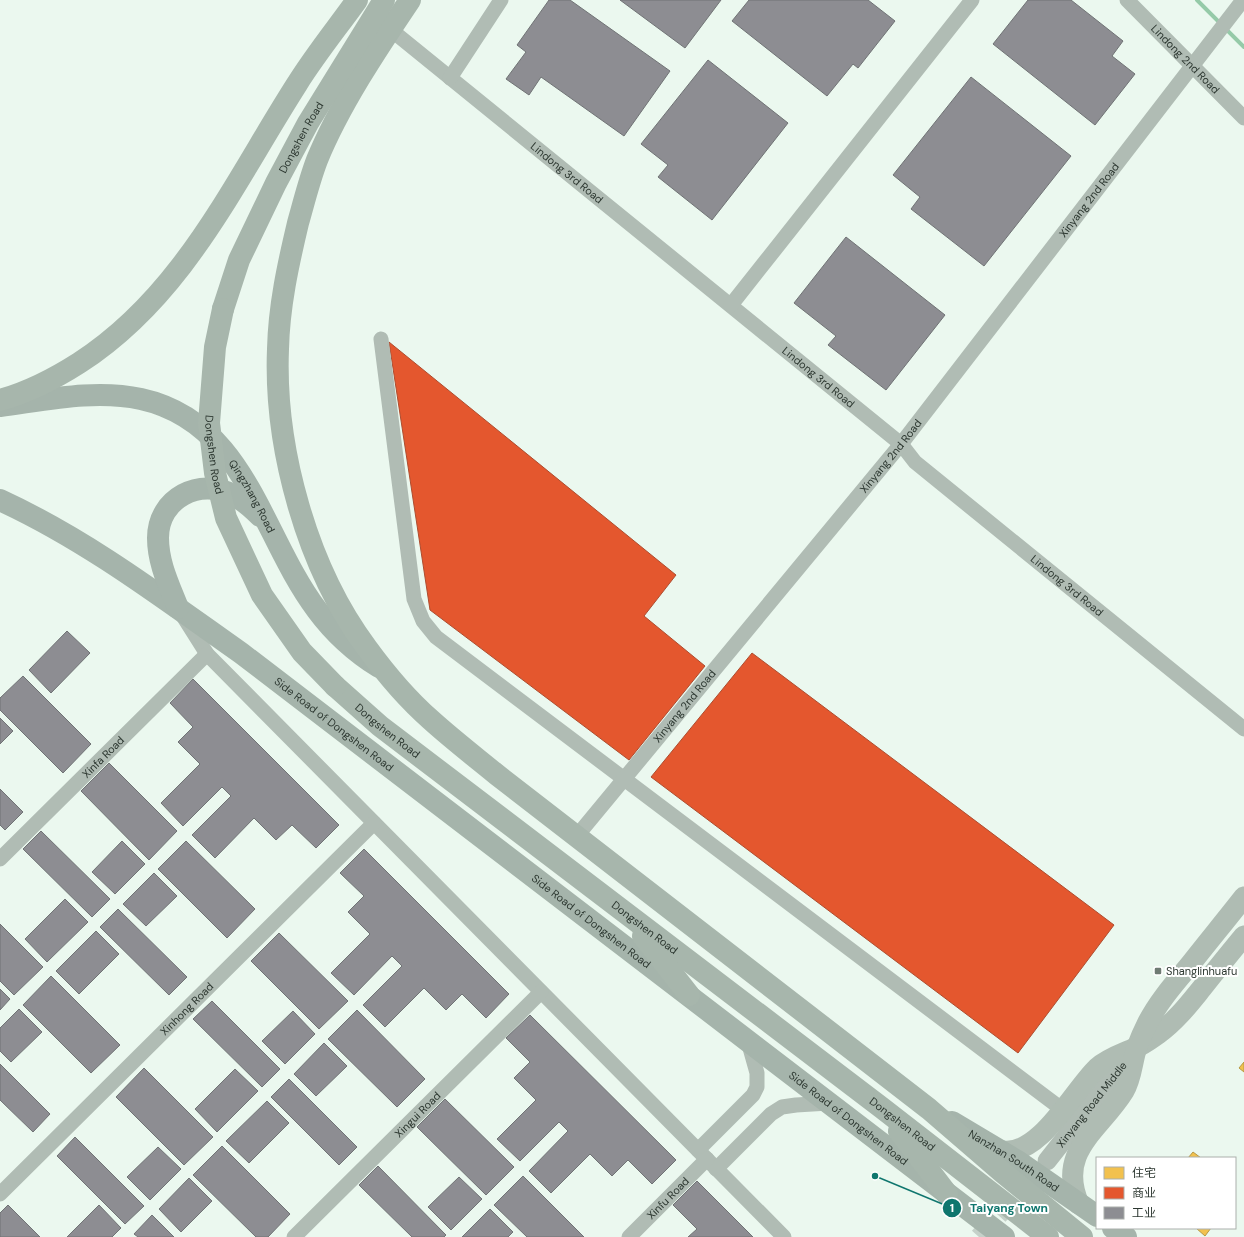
<svg xmlns="http://www.w3.org/2000/svg" width="1244" height="1237" viewBox="0 0 1244 1237" font-family="'DM Sans','Noto Sans SC',sans-serif">
	<rect width="100%" height="100%" fill="#ebf8ef"/>
	<!-- homes -->
	<g fill="#f2c14e" stroke="#b79845">
		<path d="M1244 1062V1072L1239 1068Z"/>
		<path d="M1193 1152 1201 1158H1188Z"/>
		<path d="M1196 1228H1211L1205 1236Z"/>
	</g>
	<!-- shops -->
	<g fill="#e4572e" stroke="#ad4d2f">
		<path d="M389 342 676 575 644 616 705 666 629 760 430 610Z"/>
		<path d="M752 653 1114 925 1018 1053 651 777Z"/>
	</g>
	<!-- industry -->
	<g fill="#8d8d92" stroke="#707375">
		<path d="M549 0H570L670 71 624 136 541 77 529 95 506 79 526 52 517 45Z"/>
		<path d="M620 0H721L685 48Z"/>
		<path d="M749 0H868L895 21 858 68 853 64 827 96 732 21Z"/>
		<path d="M1028 0H1071L1123 41 1112 56 1135 74 1095 125 993 44Z"/>
		<path d="M708 60 788 123 712 220 658 177 668 165 641 144Z"/>
		<path d="M971 77 1071 156 984 266 911 209 920 197 893 175Z"/>
		<path d="M846 237 945 315 886 390 828 345 836 336 794 303Z"/>
		<path d="M67 631 90 653 51 693 29 670Z"/>
		<path d="M23 676 91 744 63 773 0 710V698Z"/>
		<path d="M193 679 339 825 316 848 292 825 276 840 254 818 215 858 192 835 231 796 222 787 183 826 161 803 200 764 178 742 193 727 170 703Z"/>
		<path d="M0 718 13 731 0 744Z"/>
		<path d="M109 763 177 831 149 860 81 791Z"/>
		<path d="M0 789 23 812 5 830 0 825Z"/>
		<path d="M41 831 110 899 92 917 23 849Z"/>
		<path d="M122 841 145 864 115 894 92 872Z"/>
		<path d="M186 841 255 909 227 938 158 869Z"/>
		<path d="M364 849 509 994 486 1018 462 994 446 1010 424 988 385 1027 363 1005 402 966 392 956 354 995 331 973 370 934 348 912 364 896 340 873Z"/>
		<path d="M154 873 177 896 146 926 123 904Z"/>
		<path d="M65 899 88 922 47 962 25 939Z"/>
		<path d="M118 909 187 977 169 995 100 927Z"/>
		<path d="M0 924 43 967 14 995 0 981Z"/>
		<path d="M96 931 119 954 79 994 56 971Z"/>
		<path d="M279 933 348 1001 319 1029 251 961Z"/>
		<path d="M51 976 120 1045 91 1073 23 1005Z"/>
		<path d="M0 989 10 999 0 1010Z"/>
		<path d="M212 1001 280 1069 262 1087 193 1019Z"/>
		<path d="M19 1009 42 1032 11 1062 0 1051V1028Z"/>
		<path d="M357 1010 425 1079 397 1107 328 1039Z"/>
		<path d="M293 1011 315 1034 285 1064 262 1041Z"/>
		<path d="M530 1015 676 1160 652 1184 628 1160 612 1176 590 1154 551 1193 529 1171 568 1131 559 1122 520 1161 497 1139 536 1100 514 1078 530 1062 506 1038Z"/>
		<path d="M324 1043 347 1066 316 1096 294 1074Z"/>
		<path d="M0 1064 50 1114 33 1132 0 1100Z"/>
		<path d="M144 1068 213 1137 184 1165 116 1097Z"/>
		<path d="M235 1069 258 1091 217 1132 195 1109Z"/>
		<path d="M289 1079 357 1147 339 1165 271 1097Z"/>
		<path d="M445 1099 514 1167 486 1195 417 1127Z"/>
		<path d="M267 1101 289 1123 249 1163 226 1141Z"/>
		<path d="M75 1137 144 1206 125 1224 57 1156Z"/>
		<path d="M222 1146 290 1214 268 1237H256L193 1175Z"/>
		<path d="M158 1147 181 1169 150 1200 127 1177Z"/>
		<path d="M378 1166 446 1235 444 1237H412L359 1185Z"/>
		<path d="M523 1176 584 1237H527L494 1205Z"/>
		<path d="M459 1177 482 1199 451 1230 428 1207Z"/>
		<path d="M189 1178 212 1201 181 1232 159 1209Z"/>
		<path d="M697 1181 753 1237H688L697 1229 673 1205Z"/>
		<path d="M8 1205 40 1237H0V1213Z"/>
		<path d="M99 1205 121 1228 112 1237H67Z"/>
		<path d="M490 1209 513 1232 508 1237H462Z"/>
		<path d="M152 1215 174 1237H138L134 1234Z"/>
	</g>
	<g fill="none" stroke-linecap="round" stroke-linejoin="round">
		<!-- stream -->
		<path stroke="#95caa8" stroke-width="4" d="M1197 0 1244 47"/>
		<!-- tertiary-tunnel -->
		<path stroke="#c5d1c9" stroke-width="19" stroke-dasharray="19 10" stroke-linecap="butt" d="M979 1237 1017 1195"/>
		<!-- minor -->
		<g stroke="#b0bcb4" stroke-width="15">
			<path id="s1" d="M1127 0 1244 118"/>
			<path id="s2" d="M390 29 901 444 915 462 1244 729"/>
			<path d="M450 78 501 0"/>
			<path d="M731 305 972 0"/>
			<path d="M381 339 414 599 423 621 436 637 1063 1110"/>
			<path d="M183 616 207 654 784 1237"/>
			<path id="s3" d="M576 837 901 444 1243 0"/>
			<path id="s4" d="M0 859 207 654"/>
			<path d="M698 1150 753 1095 757 1087V1073L748 1041"/>
			<path d="M716 1169 771 1114 782 1107 796 1105 829 1103"/>
			<path id="s5" d="M0 1194 374 823"/>
			<path id="s6" d="M294 1237 541 992"/>
			<path id="s7" d="M629 1237 707 1159"/>
		</g>
		<!-- tertiary -->
		<path stroke="#b0bcb4" stroke-width="19" id="s8" d="M1047 1161 1137 1047"/>
		<!-- secondary -->
		<g stroke="#afbcb3" stroke-width="21">
			<path d="M1003 1151C1040 1156 1074 1090 1097 1068 1108 1058 1122 1054 1135 1048 1143 1045 1151 1039 1158 1034 1176 1021 1189 1004 1202 988 1216 970 1230 953 1244 936"/>
			<path d="M1079 1204C1056 1151 1100 1130 1124 1091 1132 1078 1132 1061 1137 1047 1140 1039 1144 1030 1148 1022 1159 1001 1174 984 1189 966 1207 943 1226 920 1244 897"/>
		</g>
		<!-- primary -->
		<g stroke="#a5b4ab" stroke-width="22">
			<path id="s9" d="M0 406C46 400 95 389 141 399 246 422 261 536 317 610 334 633 355 652 379 667"/>
			<path id="s10" d="M0 500C87 540 163 598 241 653L1004 1237"/>
			<path d="M178 608C169 585 158 563 158 538 158 498 200 477 233 495 243 500 252 508 260 516"/>
			<path id="s11" d="M952 1122 1019 1162 1097 1216"/>
			<path d="M1113 1228 1126 1237"/>
		</g>
		<!-- trunk -->
		<g stroke="#a7b6ac" stroke-width="22">
			<path d="M410 0C377 49 339 106 317 160 309 181 304 202 298 223 288 265 279 306 278 349 274 448 307 568 367 648 386 674 407 699 431 720 452 739 474 756 496 774L929 1109 1002 1172 1082 1237"/>
			<path id="s12" d="M223 309 239 260 276 183 308 123 384 0"/>
			<path d="M0 400C29 392 54 379 79 363 183 296 233 184 297 84 315 55 337 28 357 0"/>
			<path id="s13" d="M335 686 380 726 882 1108 1048 1237"/>
			<path d="M643 936 689 995"/>
			<path d="M899 1131 947 1194"/>
		</g>
		<!-- trunk-bridge -->
		<path stroke="#a7b6ac" stroke-width="22" id="s14" d="M223 309 215 347 209 423 215 473 226 518 262 595 302 652 335 686"/>
	</g>
	<!-- markers -->
	<rect fill="#6f7b73" stroke="#fff" stroke-width="1.5" x="1154" y="967" width="8" height="8" rx="2"/>
	<g text-anchor="middle" stroke-width="4" stroke-linejoin="round" paint-order="stroke">
		<!-- street labels -->
		<g font-size="11" fill="#2c3730" stroke="#fff">
			<text dy="4" stroke="none"><textPath href="#s1" startOffset="83">Lindong 2nd Road</textPath></text>
			<text dy="4" stroke="none"><textPath href="#s12" startOffset="189">Dongshen Road</textPath></text>
			<text dy="4" stroke="none"><textPath href="#s2" startOffset="228">Lindong 3rd Road</textPath></text>
			<text dy="4" stroke="none"><textPath href="#s3" startOffset="818">Xinyang 2nd Road</textPath></text>
			<text dy="4" stroke="none"><textPath href="#s2" startOffset="552">Lindong 3rd Road</textPath></text>
			<text dy="4" stroke="none"><textPath href="#s14" startOffset="147">Dongshen Road</textPath></text>
			<text dy="4" stroke="none"><textPath href="#s3" startOffset="494">Xinyang 2nd Road</textPath></text>
			<text dy="4" stroke="none"><textPath href="#s9" startOffset="295">Qingzhang Road</textPath></text>
			<text dy="4" stroke="none"><textPath href="#s2" startOffset="877">Lindong 3rd Road</textPath></text>
			<text dy="4" stroke="none"><textPath href="#s3" startOffset="170">Xinyang 2nd Road</textPath></text>
			<text dy="4" stroke="none"><textPath href="#s10" startOffset="403">Side Road of Dongshen Road</textPath></text>
			<text dy="4" stroke="none"><textPath href="#s13" startOffset="69">Dongshen Road</textPath></text>
			<text dy="4" stroke="none"><textPath href="#s4" startOffset="145">Xinfa Road</textPath></text>
			<text dy="4" stroke="none"><textPath href="#s10" startOffset="727">Side Road of Dongshen Road</textPath></text>
			<text dy="4" stroke="none"><textPath href="#s13" startOffset="393">Dongshen Road</textPath></text>
			<text dy="4" stroke="none"><textPath href="#s5" startOffset="263">Xinhong Road</textPath></text>
			<text dy="4" stroke="none"><textPath href="#s8" startOffset="72">Xinyang Road Middle</textPath></text>
			<text dy="4" stroke="none"><textPath href="#s6" startOffset="174">Xingui Road</textPath></text>
			<text dy="4" stroke="none"><textPath href="#s10" startOffset="1051">Side Road of Dongshen Road</textPath></text>
			<text dy="4" stroke="none"><textPath href="#s13" startOffset="717">Dongshen Road</textPath></text>
			<text dy="4" stroke="none"><textPath href="#s11" startOffset="73">Nanzhan South Road</textPath></text>
			<text dy="4" stroke="none"><textPath href="#s7" startOffset="55">Xinfu Road</textPath></text>
		</g>
		<!-- poi labels -->
		<g font-size="11" fill="#2c3730" stroke="#fff" text-anchor="start">
			<text x="1166" y="975">Shanglinhuafu</text>
		</g>
	</g>
	<!-- callouts -->
	<path fill="none" stroke="#0f766e" stroke-width="1.5" d="M875 1176L952 1208"/>
	<g fill="#0f766e" stroke="#fff" stroke-width="1.5">
		<circle cx="875" cy="1176" r="4"/>
		<circle cx="952" cy="1208" r="10"/>
	</g>
	<g font-size="12" text-anchor="middle" font-weight="bold" fill="#fff">
		<text x="952" y="1212">1</text>
	</g>
	<g font-size="12" text-anchor="middle" font-weight="bold" fill="#0f766e" stroke="#fff" stroke-width="4" stroke-linejoin="round" paint-order="stroke">
		<text x="1009" y="1212">Taiyang Town</text>
	</g>
	<!-- legend -->
	<rect x="1096" y="1157" width="140" height="72" fill="#ffffff" stroke="#abafac"/>
	<rect x="1104" y="1167" width="20" height="12" fill="#f2c14e" stroke="#abafac"/>
	<text x="1132" y="1177" font-size="12" fill="#2c3730">住宅</text>
	<rect x="1104" y="1187" width="20" height="12" fill="#e4572e" stroke="#abafac"/>
	<text x="1132" y="1197" font-size="12" fill="#2c3730">商业</text>
	<rect x="1104" y="1207" width="20" height="12" fill="#8d8d92" stroke="#abafac"/>
	<text x="1132" y="1217" font-size="12" fill="#2c3730">工业</text>
</svg>
